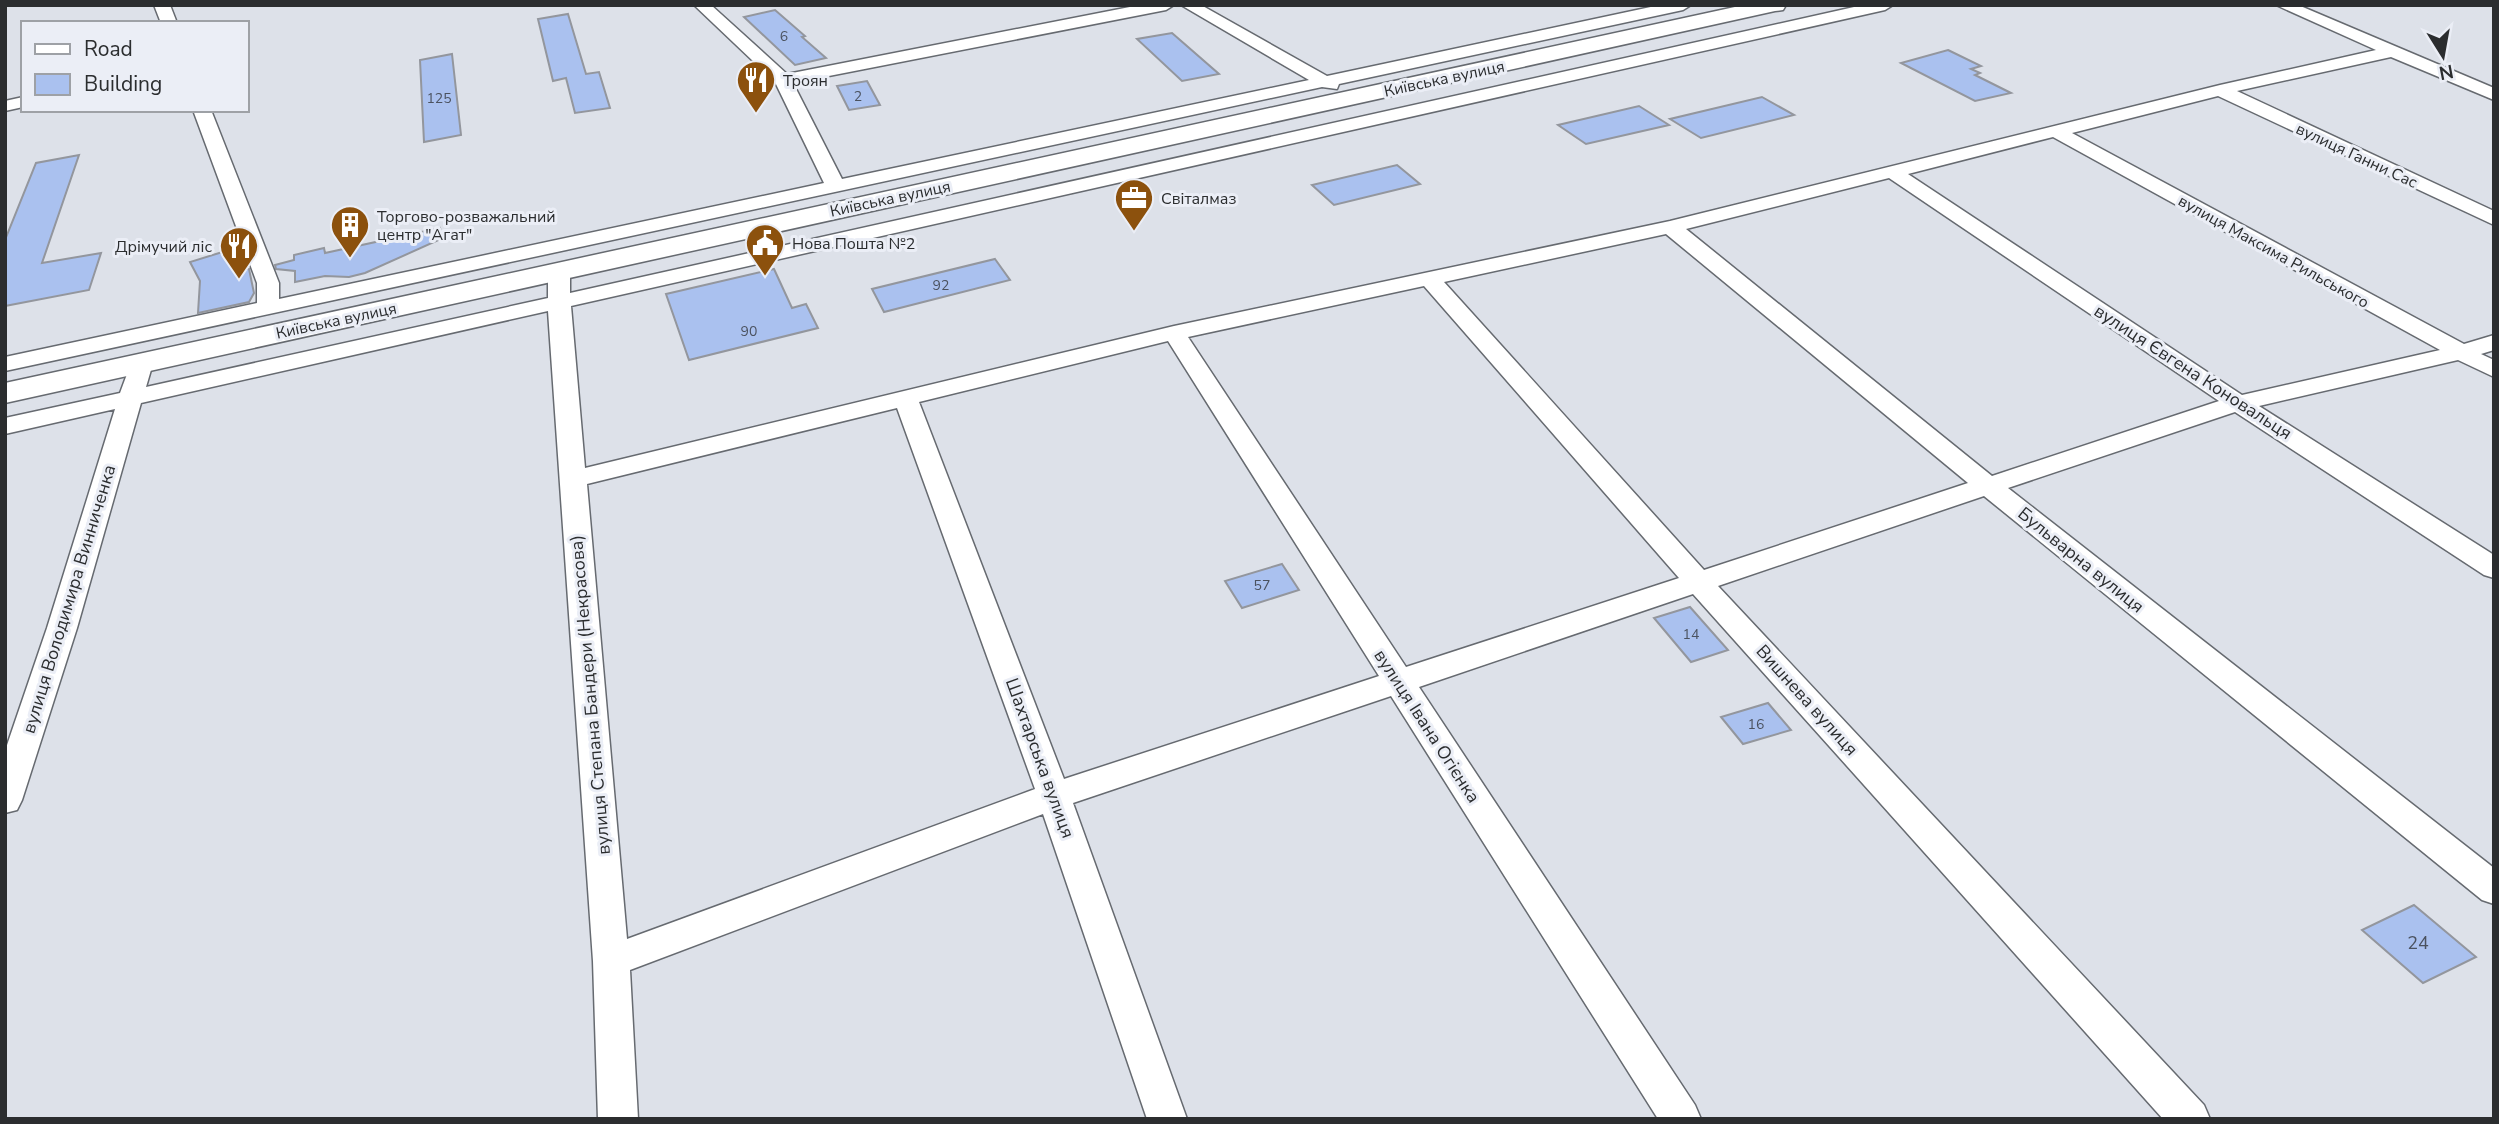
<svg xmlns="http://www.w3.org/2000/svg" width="2499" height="1124" viewBox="0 0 2499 1124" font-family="'Nunito Sans',sans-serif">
	<rect width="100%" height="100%" fill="#dde1e9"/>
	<!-- building -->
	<g fill="#aac1ef" stroke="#93969d" stroke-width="2">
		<path d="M775 10 805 36 802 37 826 58 795 65 744 17Z"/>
		<path d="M568 14 586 74 599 72 610 108 575 113 566 78 553 81 538 19Z"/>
		<path d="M1172 33 1219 74 1182 81 1137 39Z"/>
		<path d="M1948 50 1981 66 1971 69 1980 73 1975 75 2011 93 1975 101 1901 63Z"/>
		<path d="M452 54 461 135 424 142 420 60Z"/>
		<path d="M867 81 880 105 849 110 837 86Z"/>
		<path d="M1762 97 1794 115 1701 138 1670 119Z"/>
		<path d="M1639 106 1669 125 1586 144 1558 125Z"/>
		<path d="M79 155 42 263 101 253 89 290 5 306V240L36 163Z"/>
		<path d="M1397 165 1420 184 1334 205 1312 185Z"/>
		<path d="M440 228 443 238 365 273 349 277 325 276 295 282V271L276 269 275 265 294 260V255L324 248 325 253Z"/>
		<path d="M229 250 241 268 249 269 254 293 249 302 198 313 200 281 190 262Z"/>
		<path d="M995 259 1010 280 884 312 872 289Z"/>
		<path d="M774 269 792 308 806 304 818 328 689 360 666 294Z"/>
		<path d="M1282 564 1299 590 1242 608 1225 581Z"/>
		<path d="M1690 607 1728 650 1691 662 1654 618Z"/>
		<path d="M1768 703 1791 730 1743 744 1721 717Z"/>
		<path d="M2414 905 2476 957 2423 983 2362 930Z"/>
	</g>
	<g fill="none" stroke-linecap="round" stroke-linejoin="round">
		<!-- minor casing -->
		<g stroke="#666a70" stroke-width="3">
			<g id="minor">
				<path d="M154 5H170L177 23H161Z"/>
				<path d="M694 5H711L787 74 1140 5H1174L1166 10 793 83 842 179 1309 80 1181 5H1201L1327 76 1660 5H1691L1683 10 1339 84 1337 89 1322 87 5 371V357L257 303V283L193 110H211L279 283V299L824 183 775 82Z"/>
				<path d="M1863 5H1893L1885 10 571 306 585 468 1174 326 1670 221 2220 85 2376 50 2276 5H2298L2494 88V100L2391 57 2237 91 2494 211V225L2218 96 2072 133 2464 344 2494 335V350L2481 354 2494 360V377L2458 360 2259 406 2494 555V578L2484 575 2235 412 2008 488 2494 868V904L2482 900 1984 496 1718 586 2204 1105 2210 1119H2163L1693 594 1419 687 1695 1105 1701 1119H1658L1391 696 1073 803 1187 1119H1147L1043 814 630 970 638 1119H598L593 961 548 311 141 403 77 628 22 800 17 810 5 813V751L47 628 115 409 5 434V418L120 393 133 358H149L153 363 146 387 548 298V271L551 266H567L570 271V293ZM2053 137 2440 350 2242 395 1908 174ZM1889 178 2219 401 1992 476 1686 229ZM1666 234 1968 483 1704 570 1444 282ZM1424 286 1679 578 1406 667 1188 337ZM1168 341 1379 676 1064 779 919 402ZM897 408 1035 789 627 939 587 484Z"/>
				<path d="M23 97V107L5 111V101Z"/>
			</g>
		</g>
		<!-- secondary casing -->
		<g stroke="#666a70" stroke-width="3">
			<path id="secondary" d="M1744 5H1786L1783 10 1775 11 5 403V383Z"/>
		</g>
		<!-- minor -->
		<use href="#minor" fill="#fff" fill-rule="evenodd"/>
		<!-- secondary -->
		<use href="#secondary" fill="#fff" fill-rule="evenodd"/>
	</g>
	<!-- icons -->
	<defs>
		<g id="restaurant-pin" transform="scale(2.0125)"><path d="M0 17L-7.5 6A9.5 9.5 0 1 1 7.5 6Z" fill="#8c510d" stroke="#ebeef6"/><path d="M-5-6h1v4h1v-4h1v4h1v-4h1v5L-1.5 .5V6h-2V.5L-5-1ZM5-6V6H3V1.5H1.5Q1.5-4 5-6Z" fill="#fff"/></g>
		<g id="office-pin" transform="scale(2.0125)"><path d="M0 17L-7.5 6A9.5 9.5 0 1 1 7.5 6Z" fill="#8c510d" stroke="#ebeef6"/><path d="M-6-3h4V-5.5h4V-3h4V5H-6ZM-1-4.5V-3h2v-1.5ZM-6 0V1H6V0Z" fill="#fff"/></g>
		<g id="building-pin" transform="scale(2.0125)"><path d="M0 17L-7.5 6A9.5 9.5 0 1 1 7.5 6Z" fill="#8c510d" stroke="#ebeef6"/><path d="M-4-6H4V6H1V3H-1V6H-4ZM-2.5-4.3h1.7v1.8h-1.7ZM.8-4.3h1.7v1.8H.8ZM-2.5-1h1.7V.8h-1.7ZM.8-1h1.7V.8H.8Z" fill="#fff"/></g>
		<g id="civic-pin" transform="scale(2.0125)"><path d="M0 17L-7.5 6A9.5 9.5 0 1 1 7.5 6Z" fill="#8c510d" stroke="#ebeef6"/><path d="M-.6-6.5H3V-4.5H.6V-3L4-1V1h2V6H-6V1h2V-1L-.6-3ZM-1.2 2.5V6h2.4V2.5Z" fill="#fff"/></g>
	</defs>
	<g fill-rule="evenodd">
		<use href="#restaurant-pin" x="756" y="80"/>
		<use href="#office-pin" x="1134" y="198"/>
		<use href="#building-pin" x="350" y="225"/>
		<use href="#civic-pin" x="765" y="243"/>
		<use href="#restaurant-pin" x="239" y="246"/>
	</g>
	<g text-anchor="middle" stroke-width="6" stroke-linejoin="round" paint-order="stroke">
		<!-- number labels -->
		<g font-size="14" fill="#4b525f">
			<text x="784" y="41">6</text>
			<text x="858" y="101">2</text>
			<text x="439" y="103">125</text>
			<text x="941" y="290">92</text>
			<text x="749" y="336">90</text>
			<text x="1262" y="590">57</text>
			<text x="1691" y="639">14</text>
			<text x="1756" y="729">16</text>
		</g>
		<!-- far-street labels -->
		<g font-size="16" fill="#2b2d2f" stroke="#ebeef6">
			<text transform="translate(1444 78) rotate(-12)" y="6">Київська вулиця</text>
			<text transform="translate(2357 155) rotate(25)" y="6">вулиця Ганни Сас</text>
			<text transform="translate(890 198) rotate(-12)" y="6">Київська вулиця</text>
			<text transform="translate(2274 251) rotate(29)" y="6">вулиця Максима Рильського</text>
			<text transform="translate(336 320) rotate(-12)" y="6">Київська вулиця</text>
		</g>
		<!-- far-poi labels -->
		<g font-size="16" fill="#2b2d2f" stroke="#ebeef6" text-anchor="start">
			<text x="783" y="86">Троян</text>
			<text x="1161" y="204">Світалмаз</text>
			<text x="377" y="222">Торгово-розважальний<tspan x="377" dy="18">центр "Агат"</tspan></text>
			<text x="792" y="249">Нова Пошта №2</text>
			<text x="212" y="252" text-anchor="end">Дрімучий ліс</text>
		</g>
		<!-- street labels -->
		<g font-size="18" fill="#2b2d2f" stroke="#ebeef6">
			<text transform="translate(2193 372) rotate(33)" y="6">вулиця Євгена Коновальця</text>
			<text transform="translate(2081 560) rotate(39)" y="6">Бульварна вулиця</text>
			<text transform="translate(69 599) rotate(-73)" y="6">вулиця Володимира Винниченка</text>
			<text transform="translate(590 695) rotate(-95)" y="6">вулиця Степана Бандери (Некрасова)</text>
			<text transform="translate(1807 700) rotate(48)" y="6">Вишнева вулиця</text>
			<text transform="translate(1427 726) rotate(57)" y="6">вулиця Івана Огієнка</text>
			<text transform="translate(1040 758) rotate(70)" y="6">Шахтарська вулиця</text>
		</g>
		<!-- near-number labels -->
		<g font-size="18" fill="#4b525f">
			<text x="2418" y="949">24</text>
		</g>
	</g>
	<!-- border -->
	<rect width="2499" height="1124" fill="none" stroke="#2b2d2f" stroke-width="14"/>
	<!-- legend -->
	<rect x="21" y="21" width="228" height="91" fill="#ebeef6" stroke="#9ea1a6" stroke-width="2"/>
	<rect x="35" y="44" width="35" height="10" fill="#ffffff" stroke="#9ea1a6" stroke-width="2"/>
	<text x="84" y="56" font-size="21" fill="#2b2d2f">Road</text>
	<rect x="35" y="74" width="35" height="21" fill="#aac1ef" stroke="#9ea1a6" stroke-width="2"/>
	<text x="84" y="91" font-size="21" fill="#2b2d2f">Building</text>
	<!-- north arrow -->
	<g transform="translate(2443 56) rotate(169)" stroke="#ebeef6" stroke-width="5" paint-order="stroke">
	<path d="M0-5L12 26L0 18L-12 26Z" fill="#2b2d2f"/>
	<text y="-10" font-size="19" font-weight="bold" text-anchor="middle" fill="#2b2d2f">N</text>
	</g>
</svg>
